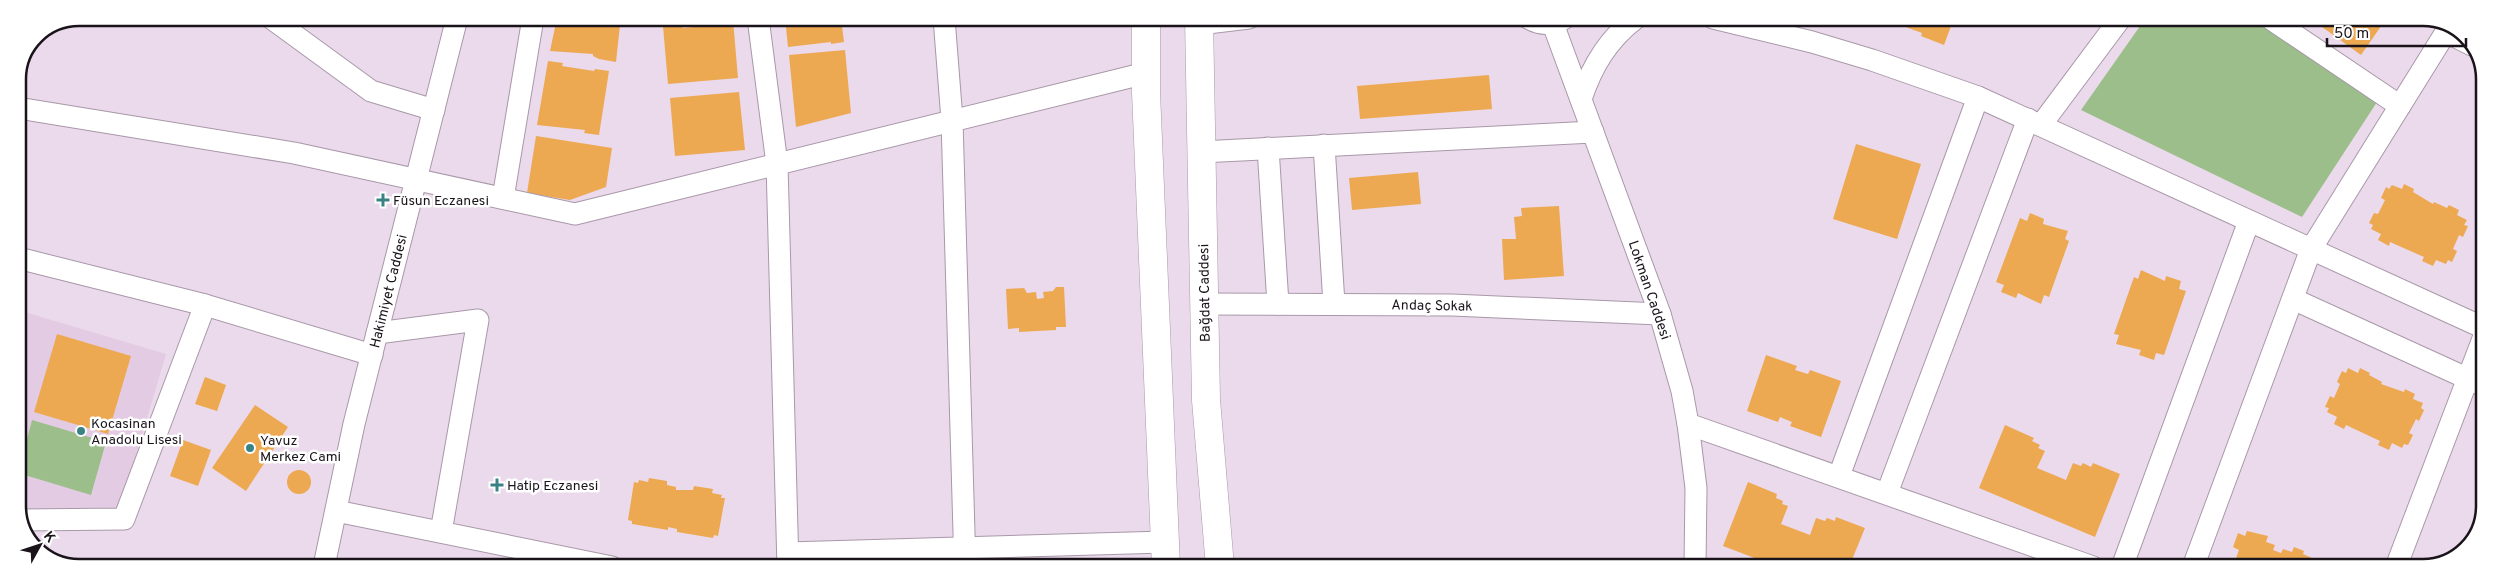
<svg xmlns="http://www.w3.org/2000/svg" width="2502" height="585" viewBox="0 0 2502 585" font-family="Overpass,sans-serif">
	<rect width="100%" height="100%" fill="#ebdaeb"/>
	<!-- built -->
	<path fill="#e3cce3" d="M18 310 166 354 120 510 18 509Z"/>
	<!-- green -->
	<g fill="#9bbe8a">
		<path d="M2145 19H2253L2377 102 2302 217 2081 110Z"/>
		<path d="M32 420 106 442 91 495 18 473Z"/>
	</g>
	<!-- building -->
	<g fill="#eda852">
		<path d="M557 18H623L622 25H620L616 62 599 59 593 56V54L550 51Z"/>
		<path d="M785 18H841L844 42 831 44V42L788 47Z"/>
		<path d="M1889 18H1954L1944 45 1921 36 1922 33 1884 19Z"/>
		<path d="M2311 19H2386L2361 55Z"/>
		<path d="M733 20 738 78 668 84 663 26 682 24 683 28 714 25 713 22Z"/>
		<path d="M845 50 851 113 796 127 789 55Z"/>
		<path d="M548 61 563 63 562 66 594 71 595 69 609 71 599 135 584 133 585 130 537 125Z"/>
		<path d="M1489 75 1492 109 1360 119 1357 86Z"/>
		<path d="M739 92 745 150 675 156 670 98Z"/>
		<path d="M2483 130 2484 131V153L2481 151 2484 146 2477 143Z"/>
		<path d="M536 136 612 148 606 187 570 200 527 193Z"/>
		<path d="M1856 144 1921 164 1897 239 1833 219Z"/>
		<path d="M1418 172 1421 204 1352 210 1349 178Z"/>
		<path d="M2404 184 2414 189 2413 192 2433 204 2434 202 2447 208 2449 205 2459 210 2457 215 2467 220 2464 225 2468 226 2463 237 2459 235 2453 249 2457 251 2452 262 2448 260 2446 264 2436 260 2433 266 2422 261 2424 257 2390 242 2389 246 2378 240 2381 234 2371 229 2373 225 2369 223 2374 213 2378 214 2385 200 2381 198 2386 187 2389 189 2392 185 2402 189Z"/>
		<path d="M1559 206 1564 276 1504 280 1502 239H1516L1514 217 1522 216 1521 208Z"/>
		<path d="M2030 213 2044 219 2043 224 2068 231 2065 239 2069 241 2049 297 2044 295 2041 304 2018 293 2016 298 2001 292 2004 285 1996 282 2020 218 2027 221Z"/>
		<path d="M2141 270 2165 281 2166 276 2181 281 2179 289 2186 291 2164 355 2156 353 2154 360 2139 355 2141 350 2116 344 2119 335 2114 334 2134 277 2138 279Z"/>
		<path d="M1056 287H1064L1066 327H1056V330L1019 332V328L1008 329 1006 289 1024 288 1027 293 1036 292 1037 299 1044 298 1043 292 1053 291Z"/>
		<path d="M57 334 131 356 108 434 34 412Z"/>
		<path d="M1766 355 1797 366 1795 370 1808 374 1810 370 1841 381 1821 437 1790 426 1792 422 1780 417 1778 422 1747 411Z"/>
		<path d="M2348 368 2358 373 2360 368 2370 373 2369 375 2382 382 2381 384 2404 392 2405 389 2415 394 2413 399 2423 403 2421 408 2424 410 2419 421 2416 419 2409 433 2413 435 2408 445 2404 444 2402 448 2392 443 2389 450 2378 445 2380 441 2346 425 2344 429 2334 424 2337 417 2327 412 2329 408 2325 407 2330 396 2334 398 2340 384 2337 382 2342 371 2346 373Z"/>
		<path d="M205 377 226 385 217 411 195 404Z"/>
		<path d="M255 405 288 427 246 491 212 468Z"/>
		<path d="M2005 425 2034 438 2032 441 2040 445 2038 448 2045 451 2037 468 2054 475 2066 480 2073 463 2081 466 2083 463 2091 467 2093 463 2120 474 2095 537 1979 488Z"/>
		<path d="M183 440 211 450 198 486 170 476Z"/>
		<circle cx="299" cy="482" r="12"/>
		<path d="M649 478 667 481V485L676 487V490H693L694 486 713 489 712 493 722 495 721 498H725L718 536 714 535 713 538 677 532V529L668 527V530L632 524V521L628 520 634 482 638 483 639 480 648 482Z"/>
		<path d="M1748 482 1777 494 1776 498 1783 501 1782 504 1788 506 1781 524 1810 535 1816 518 1825 521 1827 518 1835 521 1836 517 1865 528 1849 567H1778L1723 546Z"/>
		<path d="M2247 531 2268 536 2266 542 2275 545 2273 550 2281 553 2283 549 2292 552 2294 547 2304 551 2303 554 2312 558 2310 563 2320 567H2229L2232 560 2235 561 2239 550 2233 547 2238 533 2245 536Z"/>
	</g>
	<g fill="none" stroke-linecap="round" stroke-linejoin="round">
		<!-- street casing -->
		<g stroke="#a898a8" stroke-width="23">
			<g id="street">
				<path d="M271 18 371 91 434 110"/>
				<path d="M758 18 777 164 788 567"/>
				<path d="M944 18 952 120 965 567"/>
				<path d="M1528 18C1540 25 1553 26 1565 18"/>
				<path d="M1713 18 1812 42 1872 60 1978 97 2484 328"/>
				<path d="M2271 19 2400 106"/>
				<path d="M1199 24 1249 18"/>
				<path d="M1553 24 1660 314 1682 391 1688 424 1696 488 1695 567"/>
				<path d="M2446 32 2472 45"/>
				<path d="M1581 99C1592 66 1608 39 1636 18"/>
				<path d="M18 108 294 153 575 214 1146 73"/>
				<path d="M2041 125 2120 19"/>
				<path d="M1324 145 1334 304"/>
				<path d="M1268 148 1278 304"/>
				<path d="M1201 152 1593 132"/>
				<path d="M503 198 533 18"/>
				<path d="M18 258 205 305 372 355"/>
				<path d="M2293 299 2484 386"/>
				<path d="M1204 304 1452 305 1660 314"/>
				<path d="M377 333 478 320 441 532"/>
				<path d="M1688 424 2093 567"/>
				<path d="M1839 476 1978 97"/>
				<path d="M1887 493 2028 119"/>
				<path d="M336 511 612 567"/>
				<path d="M21 520 124 519 205 305"/>
				<path d="M788 553 1165 542"/>
				<path d="M324 566 354 424 457 18"/>
				<path d="M2122 567 2249 221"/>
				<path d="M2193 567 2311 249 2449 27"/>
				<path d="M2396 567 2484 336"/>
			</g>
		</g>
		<!-- primary casing -->
		<g stroke="#a898a8" stroke-width="29">
			<g id="primary">
				<path d="M1146 18V92L1166 567"/>
				<path d="M1199 18 1206 400 1220 567"/>
			</g>
		</g>
		<!-- street -->
		<use href="#street" stroke="#fff" stroke-width="21"/>
		<!-- primary -->
		<use href="#primary" stroke="#fff" stroke-width="28"/>
	</g>
	<!-- markers -->
	<g fill="#3a8384" stroke="#fff" stroke-width="2">
		<path d="M380.5 192.5h5v5h5v5h-5v5h-5v-5h-5v-5h5z"/>
		<circle cx="81" cy="431" r="5"/>
		<circle cx="250" cy="448" r="5"/>
		<path d="M494.5 477.5h5v5h5v5h-5v5h-5v-5h-5v-5h5z"/>
	</g>
	<g text-anchor="middle" stroke-width="5" stroke-linejoin="round" paint-order="stroke">
		<!-- poi labels -->
		<g font-size="14" fill="#1a141a" stroke="#fff" text-anchor="start">
			<text x="393" y="205">Füsun Eczanesi</text>
			<text x="91" y="428">Kocasinan<tspan x="91" dy="16">Anadolu Lisesi</tspan></text>
			<text x="260" y="445">Yavuz<tspan x="260" dy="16">Merkez Cami</tspan></text>
			<text x="507" y="490">Hatip Eczanesi</text>
		</g>
		<!-- street labels -->
		<g font-size="14" fill="#1a141a" stroke="#fff">
			<text transform="translate(1650 290) rotate(71)" y="5">Lokman Caddesi</text>
			<text transform="translate(388 291) rotate(-76)" y="5">Hakimiyet Caddesi</text>
			<text transform="translate(1204 293) rotate(-91)" y="5">Bağdat Caddesi</text>
			<text transform="translate(1432 305) rotate(1)" y="5">Andaç Sokak</text>
		</g>
	</g>
	<!-- crop -->
	<path d="M0 0H2502V585H0ZM79 26H2423A53 53 0 0 1 2476 79V506A53 53 0 0 1 2423 559H79A53 53 0 0 1 26 506V79A53 53 0 0 1 79 26Z" fill="#fff" fill-rule="evenodd"/>
	<path fill="none" stroke="#1a141a" stroke-width="2.5" d="M79 26H2423A53 53 0 0 1 2476 79V506A53 53 0 0 1 2423 559H79A53 53 0 0 1 26 506V79A53 53 0 0 1 79 26Z"/>
	<!-- north arrow -->
	<g transform="translate(40 545) rotate(50)" stroke="#ffffff" stroke-width="4" paint-order="stroke">
	<path d="M0-4L9 19L0 12L-9 19Z" fill="#1a141a"/>
	<text y="-8" font-size="14" font-weight="bold" text-anchor="middle" fill="#1a141a">K</text>
	</g>
	<!-- scale -->
	<path d="M2327 38v8h139v-8" fill="none" stroke="#1a141a" stroke-width="2.5"/>
	<text x="2334" y="38" font-size="15" fill="#1a141a" stroke="#ffffff" stroke-width="4" paint-order="stroke">50 m</text>
</svg>
